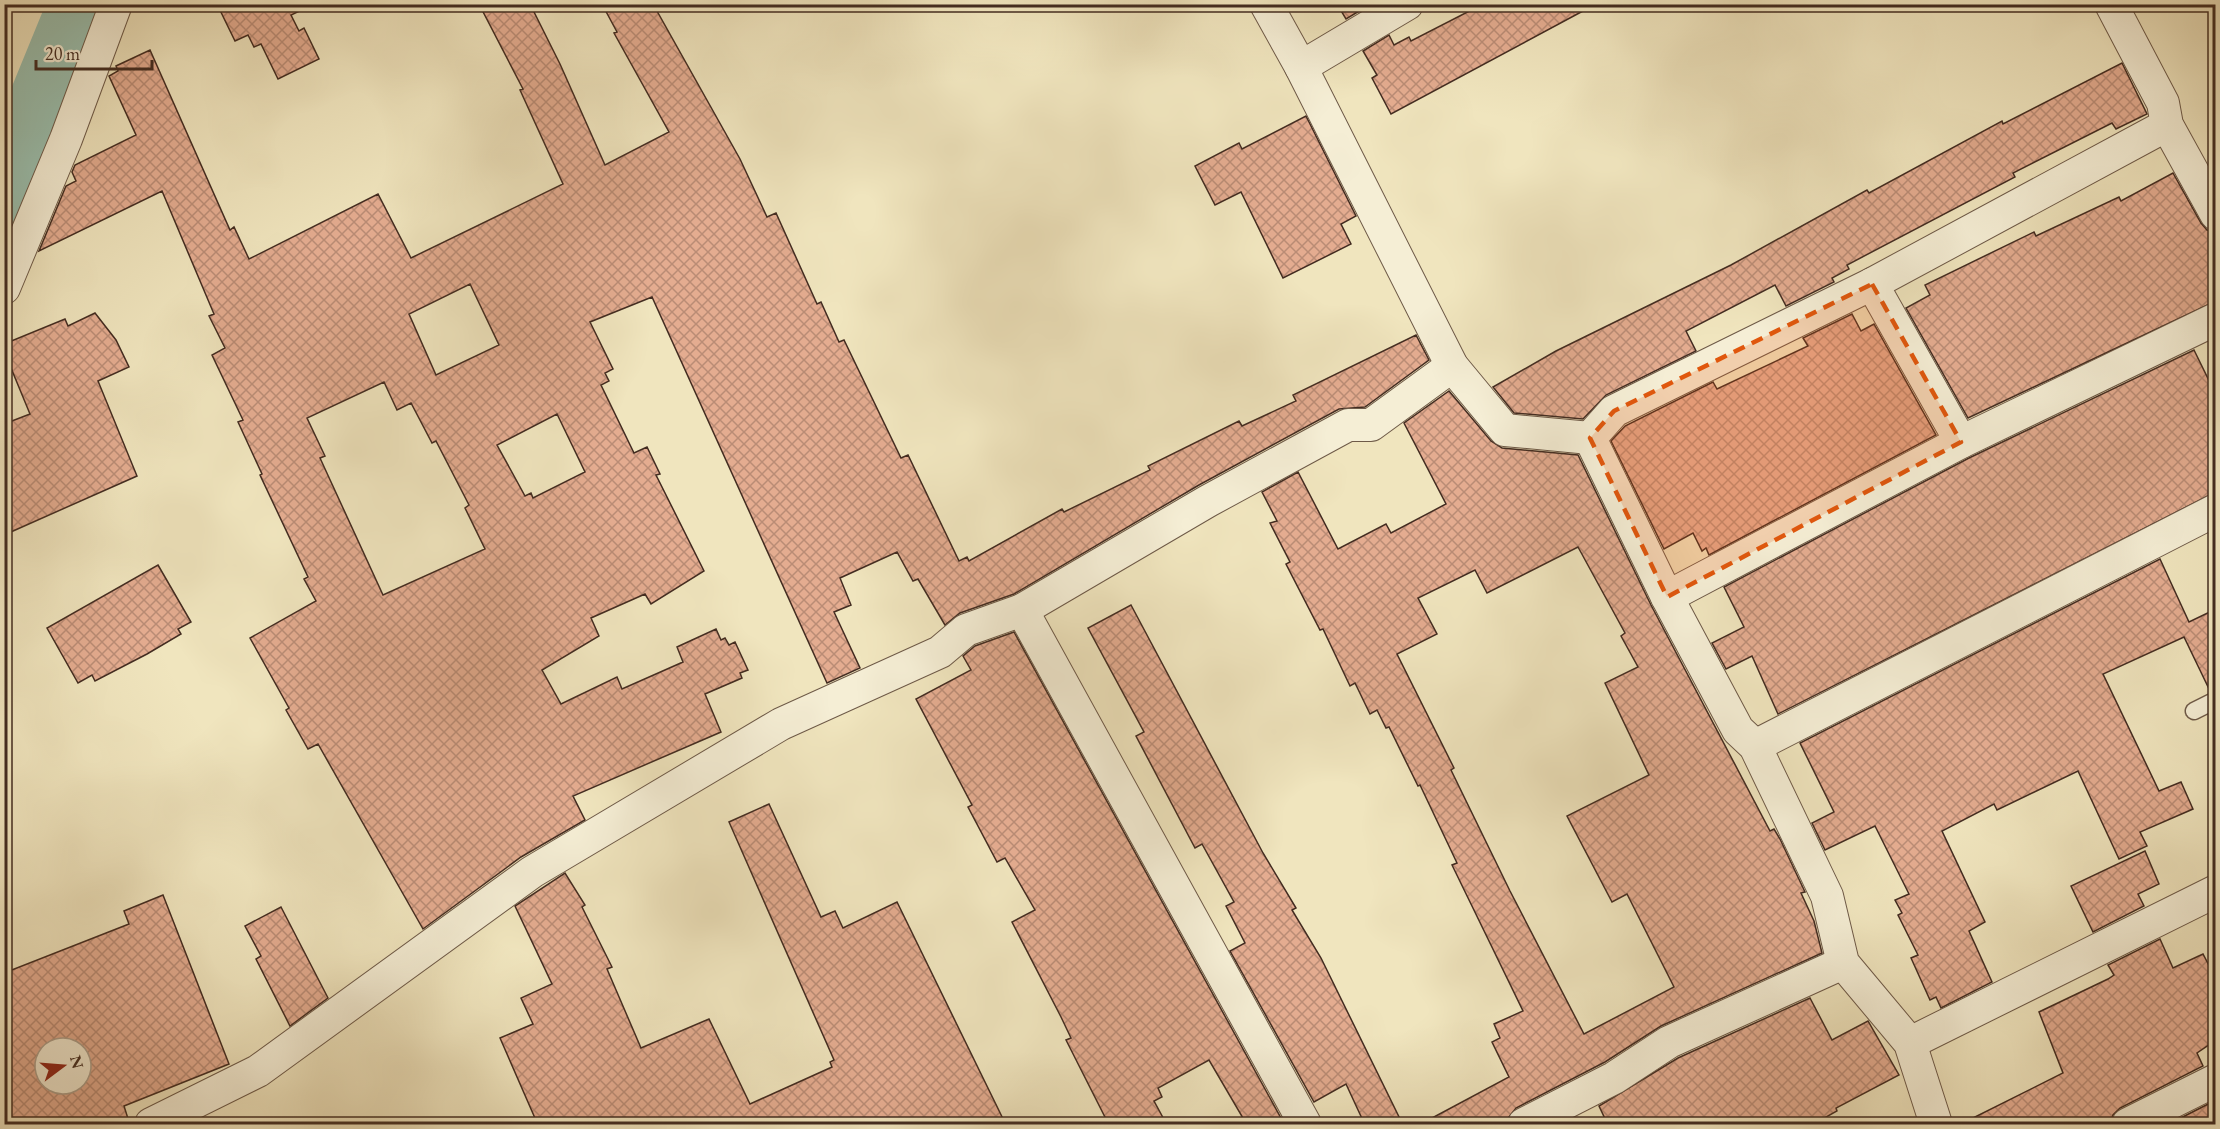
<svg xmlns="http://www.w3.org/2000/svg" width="2220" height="1129" viewBox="0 0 2220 1129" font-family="'EB Garamond',serif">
	<defs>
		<pattern id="building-cross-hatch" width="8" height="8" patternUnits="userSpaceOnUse" patternTransform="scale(1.5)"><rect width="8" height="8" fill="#e4ac90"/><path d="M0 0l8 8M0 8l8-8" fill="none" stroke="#ba8c75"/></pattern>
	</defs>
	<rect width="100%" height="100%" fill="#f0e5be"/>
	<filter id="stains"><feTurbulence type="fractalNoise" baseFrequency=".00333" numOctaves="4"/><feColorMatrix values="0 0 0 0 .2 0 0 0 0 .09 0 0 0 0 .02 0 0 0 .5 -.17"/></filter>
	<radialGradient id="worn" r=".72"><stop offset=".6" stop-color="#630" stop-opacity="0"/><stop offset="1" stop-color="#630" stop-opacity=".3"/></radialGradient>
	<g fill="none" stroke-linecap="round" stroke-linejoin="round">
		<!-- river -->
		<path stroke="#9abfae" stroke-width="69" d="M4 197 83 4"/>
	</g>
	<!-- building -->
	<g fill="url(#building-cross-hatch)" stroke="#432c21" stroke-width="1.5" fill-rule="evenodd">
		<path d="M217 4H314L291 15 299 31 304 28 319 59 278 79 261 44 254 47 248 35 235 41Z"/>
		<path d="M479 4H530L560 64 605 165 669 132 614 33 617 32 602 4H653L740 159 767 217 776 213 817 304 821 302 839 342 844 340 901 458 908 455 959 561 967 557 969 561 1062 509 1064 512 1150 470 1148 466 1239 421 1242 426 1296 401 1293 395 1416 335 1429 360 1365 407 1339 409 1199 485 1014 594 960 613 945 625 918 579 913 581 897 552 840 578 851 605 834 612 860 668 827 683 652 297 590 322 613 369 605 373 609 381 601 385 634 453 647 447 660 474 656 475 704 571 651 604 645 594 591 618 599 636 542 670 561 704 617 677 622 689 683 662 677 647 716 629 721 640 725 638 729 645 735 642 748 670 740 673 742 678 705 694 721 732 573 796 585 820 521 857 423 929 318 744 308 749 286 710 289 708 250 638 316 601 304 579 308 577 260 475 262 474 238 422 243 420 212 355 225 348 209 316 214 314 162 191 39 251 66 186 76 181 72 172 75 165 136 135 109 76 118 71 116 66 150 50 230 230 234 227 249 259 378 194 411 258 563 184 520 90 523 89ZM470 284 499 345 436 375 409 314ZM384 382 397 410 411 403 432 443 436 441 469 505 465 508 485 549 383 595 320 458 325 456 307 418ZM557 414 585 472 533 498 531 493 525 496 497 445Z"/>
		<path d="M1337 4H1371L1346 19Z"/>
		<path d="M1483 4H1596L1391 114 1372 78 1377 75 1363 51 1389 35 1394 45 1409 37 1411 41Z"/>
		<path d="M2122 63 2147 114 2116 129 2112 123 2013 173 2015 177 1847 265 1849 269 1832 278 1834 282 1786 306 1775 285 1686 331 1696 351 1606 395 1583 419 1514 413 1493 387 1556 351 1731 265 1867 190 1869 193 2002 121 2003 124Z"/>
		<path d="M1306 116 1356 216 1341 224 1351 244 1283 278 1241 192 1215 205 1195 166 1239 143 1242 149Z"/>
		<path d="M2173 173 2201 223 2207 230 2216 232V301L1968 418 1906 308 1930 295 1925 285 2034 232 2036 236 2119 197 2121 201Z"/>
		<path d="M95 313 116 340 129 367 98 381 137 476 4 535V424L30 414 4 351V344L65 319 68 326Z"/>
		<path d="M1852 314 1861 331 1874 324 1936 435 1709 555 1706 548 1702 551 1693 533 1664 549 1611 441 1625 426 1713 382 1717 389 1808 346 1803 338Z"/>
		<path d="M2194 350 2216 395V492L1778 714 1752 656 1726 669 1712 643 1744 627 1724 587 1969 458Z"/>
		<path d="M1449 391 1491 441 1502 448 1578 455 1651 605 1770 831 1774 829 1780 839 1805 892 1801 893 1814 921 1822 953 1661 1026 1605 1062 1516 1108 1506 1121 1500 1125H1419L1509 1077 1492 1042 1500 1038 1494 1024 1523 1011 1452 865 1457 863 1420 785 1418 786 1389 727 1386 728 1377 710 1370 714 1355 683 1350 686 1323 629 1320 630 1286 564 1290 562 1270 523 1277 521 1262 492 1298 472 1338 549 1386 524 1391 533 1446 504 1404 423ZM1578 547 1625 633 1621 636 1638 667 1605 683 1649 775 1567 816 1612 902 1627 894 1674 987 1584 1034 1510 891 1451 770 1454 768 1397 654 1437 634 1418 598 1475 570 1487 593Z"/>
		<path d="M2160 559 2189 622 2216 609V690L2210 691 2184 637 2103 674 2159 791 2181 782 2193 809 2140 832 2147 846 2119 859 2078 771 1997 810 1994 804 1942 831 1985 922 1969 931 1992 982 1941 1008 1936 997 1930 1000 1911 958 1918 955 1898 915 1902 913 1895 900 1909 894 1875 826 1825 850 1812 823 1834 812 1800 743Z"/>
		<path d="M158 565 191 622 178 629 181 634 147 654 95 681 92 675 78 683 47 628Z"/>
		<path d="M1131 605 1263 853 1296 908 1292 910 1321 958 1403 1125H1365L1346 1084 1314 1102 1230 951 1245 943 1226 906 1234 902 1202 844 1195 848 1136 736 1144 732 1088 628Z"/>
		<path d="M1014 632 1282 1120 1274 1125H1247L1209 1060 1158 1088 1162 1097 1154 1101 1167 1125H1109L1066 1040 1071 1038 1061 1017 1012 922 1035 910 1005 858 997 862 968 807 972 805 916 699 971 670 963 656 975 646Z"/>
		<path d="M769 804 821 917 835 911 843 928 897 902 1006 1125H538L500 1038 533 1024 521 998 552 984 515 906 565 873 585 905 582 907 612 967 607 969 641 1048 709 1019 750 1104 832 1067 830 1062 834 1060 729 822Z"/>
		<path d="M2145 851 2159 884 2138 894 2144 906 2093 932 2071 886Z"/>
		<path d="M163 895 229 1064 124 1106 130 1125H4V973L129 924 124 911ZM45 1048H81V1084H45Z"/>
		<path d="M281 907 328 998 290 1026 256 959 261 956 245 926Z"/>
		<path d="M2160 939 2173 968 2203 954 2216 979V1040L2197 1053 2203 1066 2120 1108 2113 1115 2110 1125H1959L2063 1073 2039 1012 2108 979 2114 975 2108 965Z"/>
		<path d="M1810 998 1832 1040 1868 1021 1899 1075 1836 1108 1837 1111 1812 1125H1608L1599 1106 1678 1058Z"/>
		<path d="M2216 1100V1125H2167Z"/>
	</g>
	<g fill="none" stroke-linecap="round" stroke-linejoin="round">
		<!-- lane casing -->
		<g stroke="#6e5a48" stroke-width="19">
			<path id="lane" d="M2194 711 2216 700"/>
		</g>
		<!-- street casing -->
		<g stroke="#6e5a48" stroke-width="34">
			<g id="street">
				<path d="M1266 4 1301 67 1452 366 1505 430 1590 438"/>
				<path d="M2111 4 2163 103 2167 125 2216 214"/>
				<path d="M1301 67 1407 4"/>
				<path d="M1872 284 1961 442"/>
				<path d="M4 288 66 139 116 4"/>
				<path d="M1590 438 1667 597 1738 730 1755 746 1827 896 1843 963 1910 1043 1936 1124"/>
				<path d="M1590 438 1614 411 1872 284 2167 125"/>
				<path d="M1667 597 1961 442 2216 319"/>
				<path d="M1022 610 1305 1124"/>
				<path d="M1755 746 2216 510"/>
				<path d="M1910 1043 2216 891"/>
				<path d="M151 1124 258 1071 532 872 781 724 940 652 966 630 1022 610 1208 501 1348 425H1371L1452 366"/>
				<path d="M1524 1124 1614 1078 1669 1042 1843 963"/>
				<path d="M2128 1124 2216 1080"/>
			</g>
		</g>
		<!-- lane -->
		<use href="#lane" stroke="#f5eed5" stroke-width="16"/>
		<!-- street -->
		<use href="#street" stroke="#f5eed5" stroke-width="32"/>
	</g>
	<!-- marked area -->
	<path fill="#e0570d" fill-opacity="0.2" stroke="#e0570d" stroke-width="4.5" stroke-dasharray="12 8" stroke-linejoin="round" d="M1872 284 1961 442 1667 597 1590 438 1614 411Z"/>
	<!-- margin -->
	<rect width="2220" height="1129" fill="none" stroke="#f0e5be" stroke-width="24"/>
	<rect x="6" y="6" width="2208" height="1117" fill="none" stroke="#432c21" stroke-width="3"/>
	<rect x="12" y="12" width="2196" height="1105" fill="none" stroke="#432c21" stroke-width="1.5"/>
	<!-- north arrow -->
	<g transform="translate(63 1066) rotate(74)"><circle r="28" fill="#f5eed5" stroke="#aea08d" stroke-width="1.5"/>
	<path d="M0-4.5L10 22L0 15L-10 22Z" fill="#8f2418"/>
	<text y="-9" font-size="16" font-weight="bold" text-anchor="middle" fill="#432c21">N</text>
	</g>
	<!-- scale -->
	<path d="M36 60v9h116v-9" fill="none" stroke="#432c21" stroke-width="3"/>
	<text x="45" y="60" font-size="18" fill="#432c21" stroke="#f5eed5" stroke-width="4.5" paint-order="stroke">20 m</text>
	<rect width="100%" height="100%" filter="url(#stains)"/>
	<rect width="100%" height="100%" fill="url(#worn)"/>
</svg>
